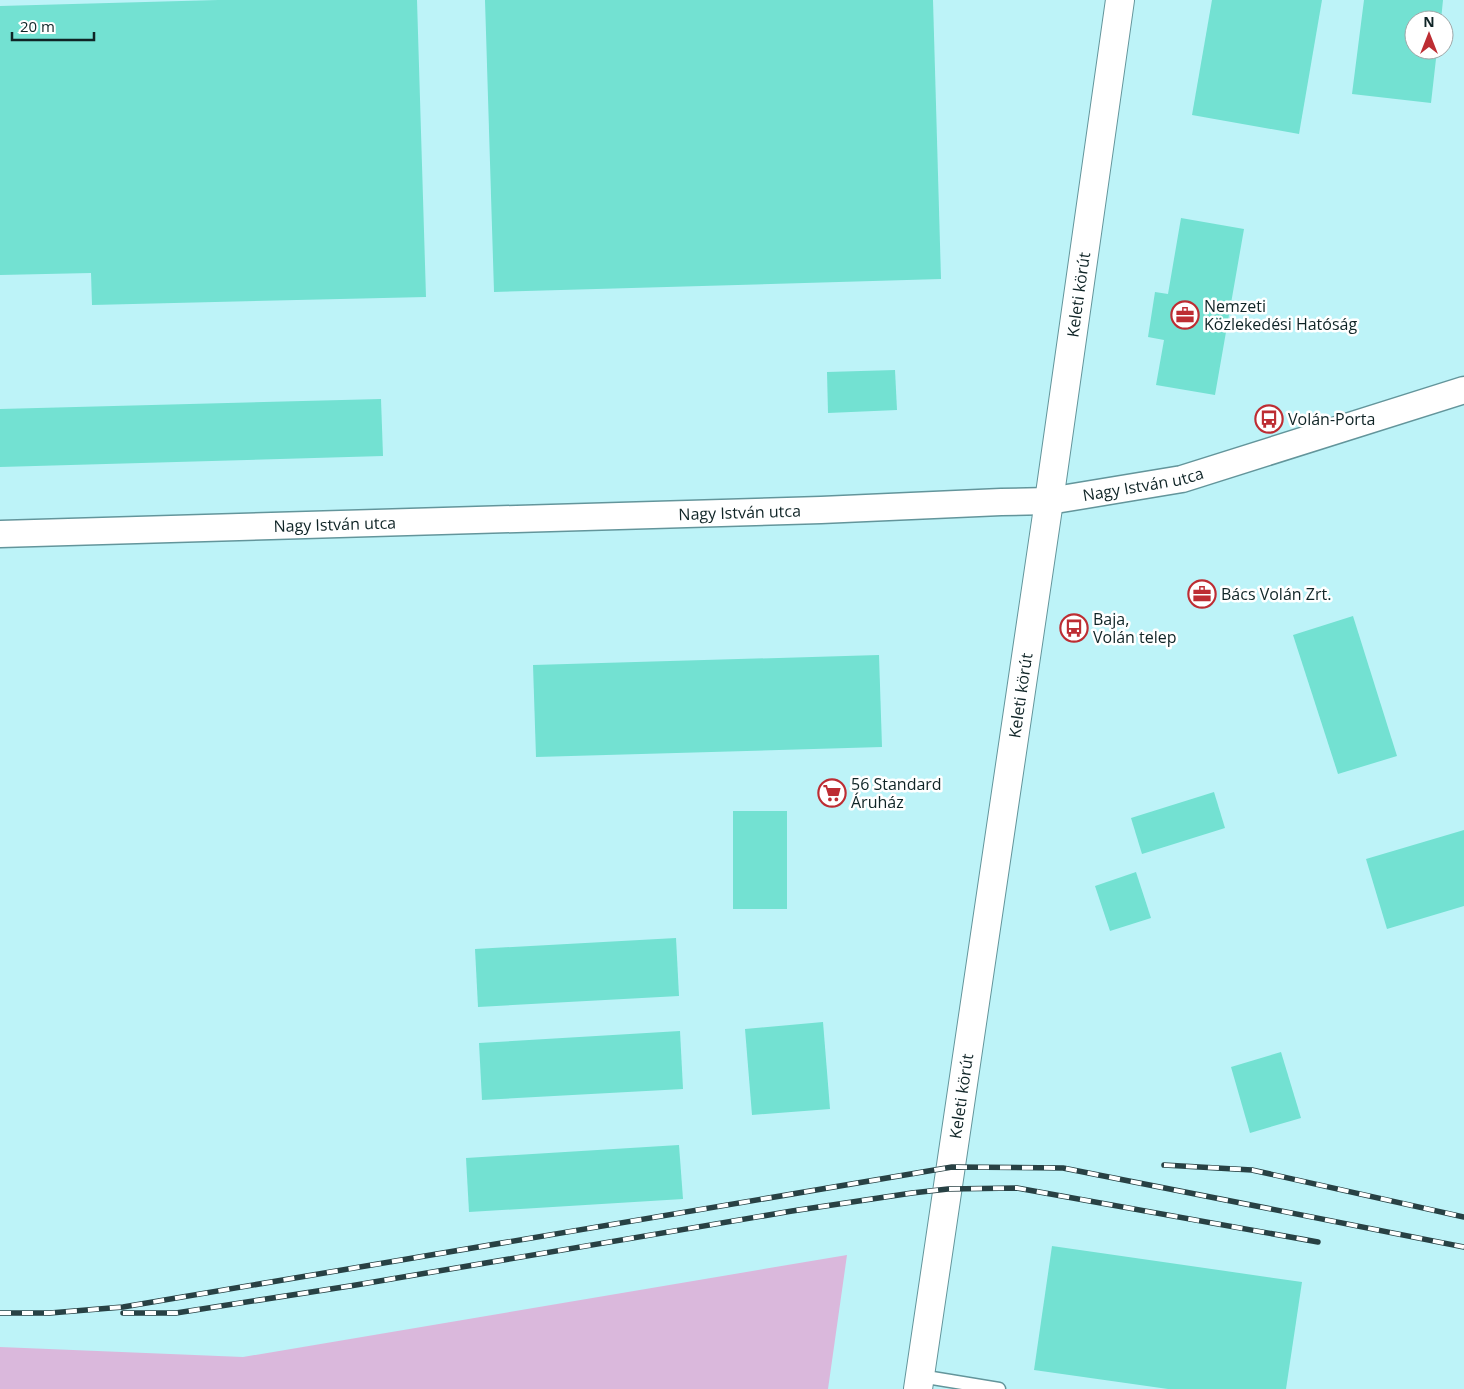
<svg xmlns="http://www.w3.org/2000/svg" width="1464" height="1389" viewBox="0 0 1464 1389" font-family="'Open Sans',sans-serif">
	<rect width="100%" height="100%" fill="#bdf3f8"/>
	<!-- green -->
	<path fill="#dab8dc" d="M847 1255 828 1389H0V1347L243 1357Z"/>
	<!-- building -->
	<g fill="#73e1d2">
		<path d="M218 0H417L426 297 92 305 91 273 0 275V6Z"/>
		<path d="M485 0H933L941 279 494 292Z"/>
		<path d="M1212 0H1322L1299 134 1192 115Z"/>
		<path d="M1364 0H1443L1441 20H1414V50H1437L1431 103 1352 94Z"/>
		<path d="M1181 218 1244 229 1215 395 1156 385 1164 340 1148 337 1155 292 1168 294Z"/>
		<path d="M895 370 897 410 828 413 827 372Z"/>
		<path d="M381 399 383 456 0 467V409Z"/>
		<path d="M1353 616 1397 756 1338 774 1293 635Z"/>
		<path d="M879 655 882 747 536 757 533 665Z"/>
		<path d="M1214 792 1225 828 1142 854 1131 818Z"/>
		<rect x="733" y="811" width="54" height="98"/>
		<path d="M1464 830V906L1387 929 1366 859Z"/>
		<path d="M1136 872 1151 918 1110 931 1095 886Z"/>
		<path d="M676 938 679 996 478 1007 475 949Z"/>
		<path d="M823 1022 830 1109 752 1115 745 1029Z"/>
		<path d="M680 1031 683 1089 482 1100 479 1043Z"/>
		<path d="M1281 1052 1301 1118 1250 1133 1231 1067Z"/>
		<path d="M679 1145 683 1199 469 1212 466 1158Z"/>
		<path d="M1052 1246 1302 1282 1286 1389H1168L1034 1370Z"/>
	</g>
	<g fill="none" stroke-linecap="round" stroke-linejoin="round">
		<!-- service casing -->
		<g stroke="#63959b" stroke-width="15">
			<path id="service" d="M920 1376 999 1389"/>
		</g>
		<!-- minor casing -->
		<g stroke="#63959b" stroke-width="29">
			<g id="minor">
				<path id="s1" d="M0 534 821 510 1001 502 1049 501 1182 479 1464 390"/>
			</g>
		</g>
		<!-- secondary casing -->
		<g stroke="#63959b" stroke-width="30">
			<g id="secondary">
				<path id="s2" d="M918 1389 1049 501 1120 0"/>
			</g>
		</g>
		<!-- service -->
		<use href="#service" stroke="#fff" stroke-width="12"/>
		<!-- minor -->
		<use href="#minor" stroke="#fff" stroke-width="26"/>
		<!-- secondary -->
		<use href="#secondary" stroke="#fff" stroke-width="28"/>
		<!-- rail casing -->
		<g stroke="#284144" stroke-width="5.5">
			<g id="rail">
				<path d="M1164 1165 1252 1170 1464 1217"/>
				<path d="M0 1313H50L123 1307 952 1167 1063 1168 1464 1247"/>
				<path d="M123 1313H176L350 1286 792 1211 912 1193 948 1189 1017 1188 1318 1242"/>
			</g>
		</g>
		<!-- rail -->
		<use href="#rail" stroke="#fff" stroke-width="4" stroke-dasharray="11" stroke-linecap="butt"/>
	</g>
	<!-- icons -->
	<defs>
		<g id="office-ring" transform="scale(1.4375)"><circle r="9.5" fill="#fff" stroke="#bd2d33" stroke-width="1.5"/><path d="M-6-3h4V-5.5h4V-3h4V5H-6ZM-1-4.5V-3h2v-1.5ZM-6 0V1H6V0Z" fill="#bd2d33"/></g>
		<g id="bus-ring" transform="scale(1.4375)"><circle r="9.5" fill="#fff" stroke="#bd2d33" stroke-width="1.5"/><path d="M-5-6H5V4H4V6H2V4H-2V6H-4V4H-5ZM-3.5-4V0h7V-4ZM-3.5 1.2v1.5H-2V1.2ZM2 1.2v1.5H3.5V1.2Z" fill="#bd2d33"/></g>
		<g id="supermarket-ring" transform="scale(1.4375)"><circle r="9.5" fill="#fff" stroke="#bd2d33" stroke-width="1.5"/><path d="M-6-5.5h2.5l.6 2H6L4.5 2H-2.5L-4.4-4H-6ZM-1.5 3.2a1.3 1.3 0 1 0 .1 0ZM3 3.2a1.3 1.3 0 1 0 .1 0Z" fill="#bd2d33"/></g>
	</defs>
	<g fill-rule="evenodd">
		<use href="#office-ring" x="1185" y="315"/>
		<use href="#bus-ring" x="1269" y="419"/>
		<use href="#office-ring" x="1202" y="594"/>
		<use href="#bus-ring" x="1074" y="628"/>
		<use href="#supermarket-ring" x="832" y="793"/>
	</g>
	<g text-anchor="middle" stroke-width="5" stroke-linejoin="round" paint-order="stroke">
		<!-- street labels -->
		<g font-size="16" fill="#0f2426" stroke="#fff">
			<text dy="6" stroke="none"><textPath href="#s2" startOffset="1106">Keleti körút</textPath></text>
			<text dy="6" stroke="none"><textPath href="#s1" startOffset="1145">Nagy István utca</textPath></text>
			<text dy="6" stroke="none"><textPath href="#s1" startOffset="740">Nagy István utca</textPath></text>
			<text dy="6" stroke="none"><textPath href="#s1" startOffset="335">Nagy István utca</textPath></text>
			<text dy="6" stroke="none"><textPath href="#s2" startOffset="701">Keleti körút</textPath></text>
			<text dy="6" stroke="none"><textPath href="#s2" startOffset="296">Keleti körút</textPath></text>
		</g>
		<!-- poi labels -->
		<g font-size="16" fill="#0f2426" stroke="#fff" text-anchor="start">
			<text x="1204" y="312">Nemzeti<tspan x="1204" dy="18">Közlekedési Hatóság</tspan></text>
			<text x="1288" y="425">Volán-Porta</text>
			<text x="1221" y="600">Bács Volán Zrt.</text>
			<text x="1093" y="625">Baja,<tspan x="1093" dy="18">Volán telep</tspan></text>
			<text x="851" y="790">56 Standard<tspan x="851" dy="18">Áruház</tspan></text>
		</g>
	</g>
	<!-- north arrow -->
	<g transform="translate(1429 35)"><circle r="24" fill="#ffffff" stroke="#9fa7a8"/>
	<path d="M0-4L9 19L0 12L-9 19Z" fill="#bd2d33"/>
	<text y="-8" font-size="14" font-weight="bold" text-anchor="middle" fill="#0f2426">N</text>
	</g>
	<!-- scale -->
	<path d="M12 32v8h82v-8" fill="none" stroke="#0f2426" stroke-width="2.5"/>
	<text x="20" y="32" font-size="15" fill="#0f2426" stroke="#ffffff" stroke-width="4" paint-order="stroke">20 m</text>
</svg>
